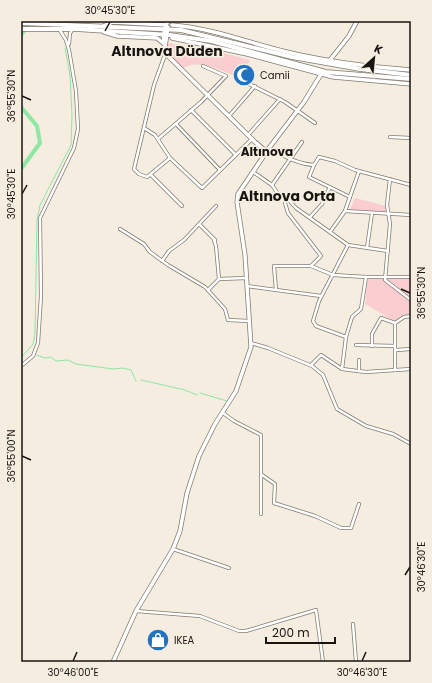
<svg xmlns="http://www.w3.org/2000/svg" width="432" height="683" viewBox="0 0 432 683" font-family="Poppins,sans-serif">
	<rect width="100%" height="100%" fill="#f4ede0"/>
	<!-- green -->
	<g fill="#faced0">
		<path d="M167 43 204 48 250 60 248 64H238L236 76C218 70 201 59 183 68L169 56Z"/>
		<path d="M355 198 386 206 387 212 350 210Z"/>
		<path d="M369 279H411V314L403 315 394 321 365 304 367 282Z"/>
	</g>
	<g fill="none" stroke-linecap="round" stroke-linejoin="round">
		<!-- stream -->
		<g stroke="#8ee7a3" stroke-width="1">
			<path d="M37 355 45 358 51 357 56 361 68 360 76 364 113 369 122 368 131 370 136 381"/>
			<path d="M21 358 33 344 35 334 37 220 40 205 71 145 72 116 70 75 65 48"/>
			<path d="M141 380 185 390 197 395"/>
			<path d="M200 393 227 401"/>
		</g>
		<!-- river -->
		<g stroke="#8ee7a3" stroke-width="4">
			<path d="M21 35 31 21"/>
			<path d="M21 107 37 126 40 143 21 169"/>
		</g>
		<!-- street casing -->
		<g stroke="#817b6f" stroke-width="4">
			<g id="street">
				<path d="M69 44 70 33 73 29"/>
				<path d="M166 52 154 85 134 169 139 174 147 177 170 158"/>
				<path d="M245 82 285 102 315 123"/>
				<path d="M191 110 236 155"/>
				<path d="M229 116 255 86"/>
				<path d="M176 124 220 170"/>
				<path d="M144 128 155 135 170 158 202 188 252 139"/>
				<path d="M248 135 280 99"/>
				<path d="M390 137 411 138"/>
				<path d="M158 139 201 102 226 76 203 66"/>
				<path d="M269 148C283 156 298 164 314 165L319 157 335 161 355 170 411 185"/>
				<path d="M314 165 309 177 350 197"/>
				<path d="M253 172 272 185 278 194 287 198 296 208 348 245 388 251"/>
				<path d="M151 175 182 206"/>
				<path d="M390 179 387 205 390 224 385 280 411 300"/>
				<path d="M272 185 302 142"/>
				<path d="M287 198 285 203 288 213 321 256 311 266"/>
				<path d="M345 211 411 215"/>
				<path d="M310 217 322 204 330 187"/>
				<path d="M199 224 215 240"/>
				<path d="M120 229 144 244 150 252 168 265 205 287 225 309 228 320 249 321"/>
				<path d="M330 232 345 211 359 171"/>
				<path d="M214 240 216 246 219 279"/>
				<path d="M348 245 319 301 313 321 316 326 346 337 352 317 361 309 366 277H411"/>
				<path d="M367 248 372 213"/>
				<path d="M162 261 169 251 184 240 216 206"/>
				<path d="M247 286 321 296"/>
				<path d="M208 290 219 279 247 278"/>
				<path d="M276 290 274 266H311L333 275 366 277"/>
				<path d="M251 343 268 348 312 366 323 375 337 409 366 426 393 434 411 444"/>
				<path d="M356 345 395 346V323L404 317 411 316"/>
				<path d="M372 346V334L381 318 395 323"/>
				<path d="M395 346V370"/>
				<path d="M396 350 411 349"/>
				<path d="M311 365 321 355 342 369 366 372 411 369"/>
				<path d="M21 366 33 356 38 343 41 296 40 218 74 148 78 129 76 91 69 50 66 40 59 29"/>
				<path d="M342 369 346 337"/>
				<path d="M359 371V360"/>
				<path d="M223 413 234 421 261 435V514"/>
				<path d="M262 475 275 484 274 503 315 516 341 528H351L359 504"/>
				<path d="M173 549 229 568"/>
				<path d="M136 611 200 616 239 631H246L316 610 323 662"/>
				<path d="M353 624 356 662"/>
			</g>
		</g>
		<!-- secondary casing -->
		<g stroke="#817b6f" stroke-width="5">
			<g id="secondary">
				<path d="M168 21C161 35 163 42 168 56L255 142 267 152"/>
				<path d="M172 25C212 28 252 44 291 53 330 62 370 67 411 70"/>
				<path d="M103 26 113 22 166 25"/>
				<path d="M104 32 117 36 157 38 163 43"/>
				<path d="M172 38 247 54 333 77 411 84"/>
				<path d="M165 47 168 27"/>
				<path d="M330 60 349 36 357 21"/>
				<path d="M113 662 136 611 173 549 180 531 187 493 199 456 215 424 236 391 251 347 245 255 237 202 238 194 269 148 304 102 323 71"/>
			</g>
		</g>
		<!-- primary casing -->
		<g stroke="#817b6f" stroke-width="5.5">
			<g id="primary">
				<path d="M21 23 181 30 292 57 360 69 411 75"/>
				<path d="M21 29H76L170 35 211 41 326 72 411 79"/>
			</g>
		</g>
		<!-- street -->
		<use href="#street" stroke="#fff" stroke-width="2.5"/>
		<!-- secondary -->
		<use href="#secondary" stroke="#fff" stroke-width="3.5"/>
		<!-- primary -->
		<use href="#primary" stroke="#fff" stroke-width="4"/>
	</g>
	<!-- ticks -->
	<path fill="none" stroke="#181511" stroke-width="1.5" d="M105 31 110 22M22 96 31 100M22 194 27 185M401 289 410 293M22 456 31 460M405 575 410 567M73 661 77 652M362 661 366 652"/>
	<!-- icons -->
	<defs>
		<g id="mosque-disc" transform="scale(1.15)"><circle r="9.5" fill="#2272c1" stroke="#f4ede0"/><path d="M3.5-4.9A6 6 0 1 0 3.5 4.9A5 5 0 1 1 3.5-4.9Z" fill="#fff"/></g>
		<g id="shop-disc" transform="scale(1.15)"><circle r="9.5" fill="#2272c1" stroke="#f4ede0"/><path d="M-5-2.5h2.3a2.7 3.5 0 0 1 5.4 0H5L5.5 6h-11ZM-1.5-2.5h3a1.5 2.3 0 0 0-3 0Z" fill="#fff"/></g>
	</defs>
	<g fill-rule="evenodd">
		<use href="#mosque-disc" x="244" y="75"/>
		<use href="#shop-disc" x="158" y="640"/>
	</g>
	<g text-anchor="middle" stroke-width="3.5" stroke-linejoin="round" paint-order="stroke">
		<!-- poi labels -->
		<g font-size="10" fill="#181511" stroke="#f4ede0" text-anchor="start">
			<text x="260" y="79">Camii</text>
			<text x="174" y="644">IKEA</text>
		</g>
		<!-- quarter labels -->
		<g font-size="12" font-weight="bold" fill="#181511" stroke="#f4ede0">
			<text x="267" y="156">Altınova</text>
		</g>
		<!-- district labels -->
		<g font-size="14" font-weight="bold" fill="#181511" stroke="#f4ede0">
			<text x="167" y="56">Altınova Düden</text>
			<text x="287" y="201">Altınova Orta</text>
		</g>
	</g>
	<!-- border -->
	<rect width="432" height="683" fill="none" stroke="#f4ede0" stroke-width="44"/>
	<!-- north arrow -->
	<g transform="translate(374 58) rotate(27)" stroke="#f4ede0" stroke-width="3" paint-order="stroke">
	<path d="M0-3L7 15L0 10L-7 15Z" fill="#181511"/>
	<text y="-6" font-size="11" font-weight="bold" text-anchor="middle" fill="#181511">K</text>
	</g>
	<!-- scale -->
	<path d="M266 637v6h69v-6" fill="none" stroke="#181511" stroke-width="2"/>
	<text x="272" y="637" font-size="12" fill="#181511" stroke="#f4ede0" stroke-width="3" paint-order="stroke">200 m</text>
	<rect x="22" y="22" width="388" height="639" fill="none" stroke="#181511" stroke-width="1.5"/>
	<g font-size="10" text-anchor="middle" fill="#181511">
		<text x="110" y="14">30°45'30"E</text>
		<text transform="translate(11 96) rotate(-90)" y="4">36°55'30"N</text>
		<text transform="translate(11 194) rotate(-90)" y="4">30°45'30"E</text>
		<text transform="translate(421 293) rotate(-90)" y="4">36°55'30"N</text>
		<text transform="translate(11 456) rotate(-90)" y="4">36°55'00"N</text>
		<text transform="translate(421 567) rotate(-90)" y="4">30°46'30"E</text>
		<text x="73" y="676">30°46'00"E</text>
		<text x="362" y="676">30°46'30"E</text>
	</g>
</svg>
